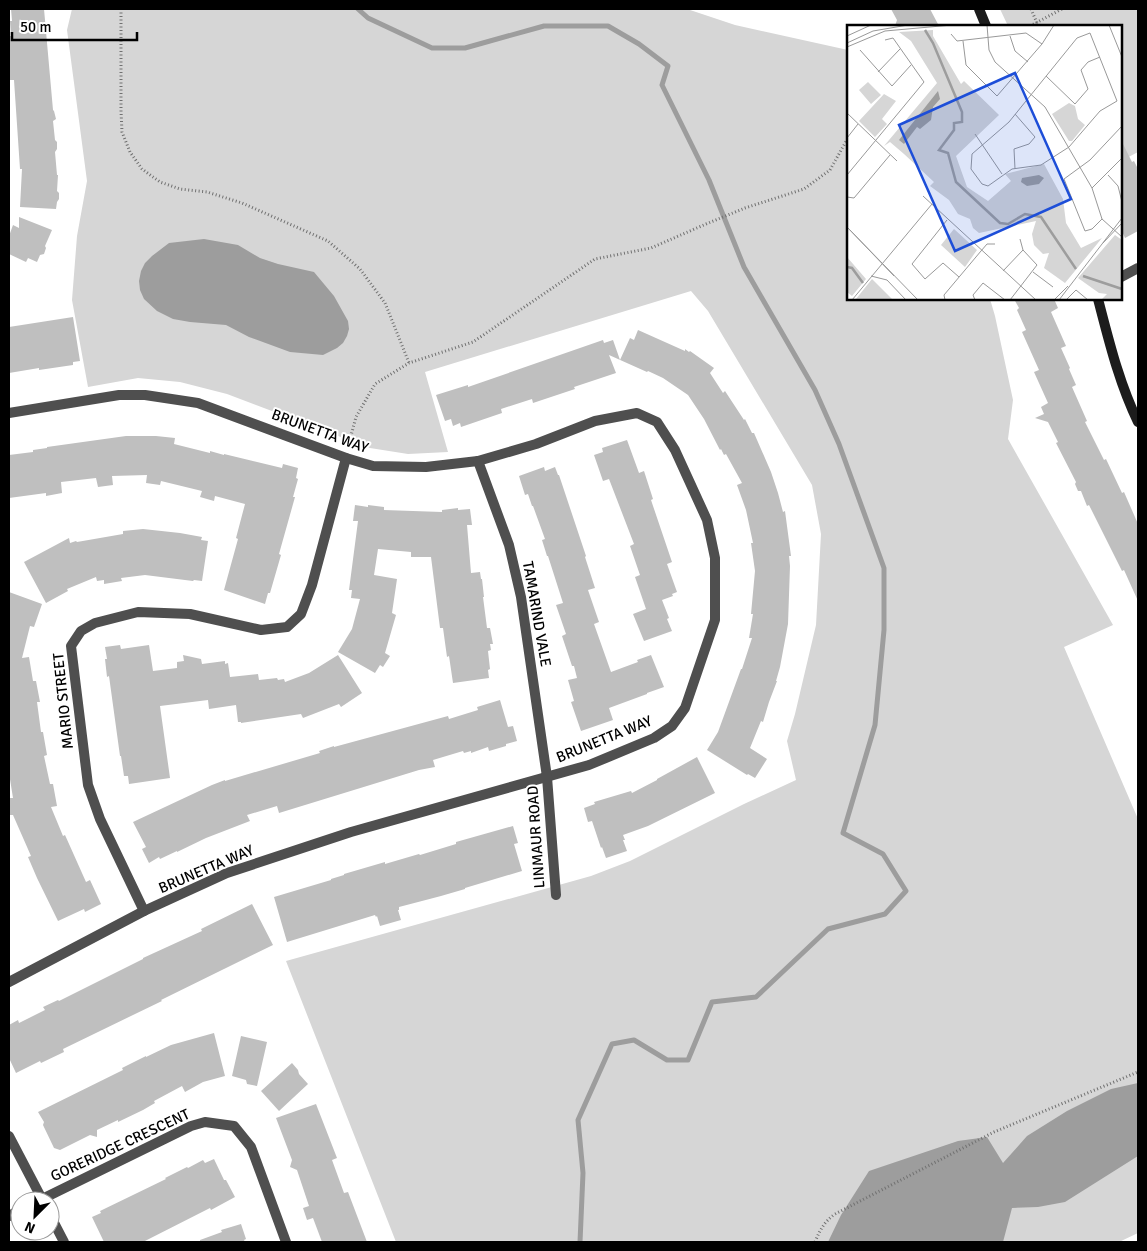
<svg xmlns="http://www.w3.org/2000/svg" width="1147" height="1251" viewBox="0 0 1147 1251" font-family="Signika,sans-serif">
	<rect width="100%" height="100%" fill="#fff"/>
	<!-- green -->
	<g fill="#d6d6d6">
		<path d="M72 9H687L735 25 848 50V299H990L995 316 1013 400 1008 439 1113 625 1064 647 1138 819V1233L1119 1242H396L286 961 591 876 630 861 744 804 796 780 787 741 795 714 816 625 821 534 812 485 708 311 691 291 425 372 448 452 408 454 370 448 227 394 180 382 138 378 88 387 72 300 77 236 87 181 67 30Z"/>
		<path d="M1000 9H1138V152L1121 161V26H1008Z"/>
	</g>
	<!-- water -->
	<g fill="#9d9d9d">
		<path d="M204 239 238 245 260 258 278 264 314 272 334 296 348 321 349 329 347 336 343 343 337 348 323 355 290 352 249 337 226 325 190 322 173 319 157 311 144 299 140 290 139 281 141 271 145 263 152 256 169 243Z"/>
		<path d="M1138 1083V1156L1065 1202 1038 1207 1012 1208 1003 1242H828L841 1215 869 1171 958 1141 987 1137 1003 1163 1027 1136 1067 1111 1111 1089Z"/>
	</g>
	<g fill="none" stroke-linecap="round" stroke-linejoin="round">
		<!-- stream -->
		<path stroke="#9d9d9d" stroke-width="5" d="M358 9 368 18 432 48H465L544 26H608L639 44 668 66 662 85 709 180 744 267 815 390 839 444 884 568V630L875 725 843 833 883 854 906 891 885 914 828 929 756 997 712 1002 688 1060H667L634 1040 612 1044 578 1120 583 1173 580 1242"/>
	</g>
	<!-- building -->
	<g fill="#bfbfbf">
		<path d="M11 9H44L53 110 54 111 56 119 53 121 55 140 57 142V149L55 152 57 175H58L57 191 59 193V199L57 202 56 209 20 207 22 169H20L14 80H9V36H11L10 21H12Z"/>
		<path d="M891 9H930L939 26H895L897 20Z"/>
		<path d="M1121 140 1132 162 1134 161 1138 169V231L1125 238 1121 229Z"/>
		<path d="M19 217 52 230 45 246 46 248 44 254 40 255 37 262 28 258 26 262 9 254V236L13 225 19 228Z"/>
		<path d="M1014 299H1054L1058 308 1051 312 1066 346 1061 348 1070 368 1069 369 1076 385 1072 387 1087 421 1085 422 1104 460 1106 459 1122 493 1124 492 1138 524V601L1124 570 1122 571 1089 505 1087 506 1081 491H1078L1075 484 1076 482 1056 443 1058 442 1048 422 1035 418 1044 414 1041 407 1048 403 1034 372 1039 370 1022 332 1026 330 1017 310 1019 308Z"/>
		<path d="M73 317 80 361 73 362V365L39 370V368L9 373V327Z"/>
		<path d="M638 330 685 351V349L689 352 690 351 714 368 710 373 723 393 725 391 744 420 745 419 752 433H754L771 472 778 493 783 512 785 511 791 556H789L790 566 788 624 780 667 776 681H777L769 702 763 722 761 721 750 748 767 759 755 778 748 774 747 775 707 750 718 732 741 669H742L752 638H749L753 614H751L755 571 751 543H753L746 510 737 485 742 483 726 454 724 455 721 449 720 450 704 419 688 395 663 378 648 371 647 372 609 355 616 373 574 387 575 389 533 403 532 399 501 409 502 413 461 427 460 423 453 426 451 419 445 421 436 395 468 385V387L603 340 604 343 613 340 620 360 630 338 634 340Z"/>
		<path d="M126 436H156L175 438 174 444 210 453V451L224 455V454L282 468 283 464 298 468 296 478 298 479 293 497H295L279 554 281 555 270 593H268L265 604 224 590 238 539 236 538 245 504 215 496 214 501 200 497 202 491 161 481 160 485 146 483 147 475 112 476 113 485 98 487 96 478 61 482 62 493 46 496V493L9 498V455L33 452V450L47 448V447Z"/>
		<path d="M627 440 639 473 644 471 653 499 651 500 672 562 667 564 677 592 672 594 673 596 662 600 669 618 667 619 672 631 644 641 633 614 646 609 635 577 640 575 630 546 634 544 609 479 603 481 594 455 603 452 602 448Z"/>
		<path d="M544 467 545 471 555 467 558 475H559L586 556 585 557 595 588 588 590 599 622 594 624 611 672 638 662 637 660 651 655 664 687 647 693V694L609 708 613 720 581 731 571 702 574 701 568 680 577 678 574 666H572L562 636 566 634 556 605 563 603 548 556H547L542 540 545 539 533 506H532L528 494 525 495 519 476Z"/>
		<path d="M355 505 368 507V505L384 507V510L442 512V510L458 508V510L470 509 472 525H467L471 573 480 572 481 579H482L484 597H483L487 628H490L493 644H490L491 650 488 651 490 669 488 670 489 678 453 683 449 656 447 657 443 628H440L431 557H411V552L378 549 374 575 397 579 392 613 396 615 385 653 390 656 383 667 380 665 375 673 338 652 352 629 360 599 351 598 352 590H349L358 521H353Z"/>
		<path d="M143 529 180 533 202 537 201 540 208 541 202 581 194 580 193 581 145 575 121 578 122 581 104 584V580L97 581 96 577 67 589 68 591 46 603 24 562 69 538 70 543 76 541 77 542 123 534V531Z"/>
		<path d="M9 592 42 604 34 627 30 626 22 658 29 657 33 681H36L40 702H37L41 732H43L47 755 44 756 50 784H53L57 806 51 807 63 836 65 835 86 882 90 880 101 904 85 912 84 909 58 921 37 878 28 857 31 856 13 815H10L9 806V798H13L9 773Z"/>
		<path d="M120 645 121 649 149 645 153 671 177 668V662L184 661 183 655 201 659 202 664 225 661V664L228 663 230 677 258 674 259 680 277 678 278 680 284 679 285 682 309 673 338 655 362 693 341 707 339 704 303 718 301 714 241 723V722H238L236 705 209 709 208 700 160 706 170 778 129 784 128 776H124L121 756H120L109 676 107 677 105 659H107L105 647Z"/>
		<path d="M500 700 508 727 513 726 517 741 506 744V746L489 751 488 747 471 753V751L464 753 463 751 433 760 435 767 419 770 279 813 277 806 247 815 250 821 206 838 177 852V851L160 859 159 857 149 863 142 849 146 847 133 822 212 785 225 780V781L320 753 319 751 334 746V747L448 716 449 719 478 710 477 707Z"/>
		<path d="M697 757 715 793 648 826 623 835 625 840H623L627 851 606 858 602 847 601 848 592 821 588 822 584 808 595 804 594 802 631 791 632 793 657 780V779Z"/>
		<path d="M513 826 518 843 514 844 522 871 465 888V889L441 896 399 907V910H398L401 920 380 926 377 916 376 917 375 915 287 942 274 897 331 880V879L344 875V874L385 862V864L419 854 420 855 456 844V842Z"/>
		<path d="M252 904 273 945 161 1000 162 1001 133 1015 63 1049 64 1052 41 1063 40 1061 16 1073 9 1058V1025L18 1020 19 1023 45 1010 43 1007 58 1000 59 1001 143 959V958L202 931 201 929Z"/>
		<path d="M214 1033 225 1076 203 1082 185 1092 182 1086 154 1101 155 1103 143 1110 118 1122V1120L97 1130V1137L90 1135 60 1150 54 1148 43 1125 44 1122 38 1112 123 1070 122 1068 146 1056V1057L171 1045Z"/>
		<path d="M241 1036 267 1042 257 1086 247 1084 246 1080 232 1076Z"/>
		<path d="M292 1063 298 1070 299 1074 308 1084 279 1111 261 1091Z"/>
		<path d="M316 1104 337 1158 332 1160 344 1193 348 1192 367 1242H322L313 1218 307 1220 303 1208 309 1206 297 1170 290 1167 292 1160 276 1118Z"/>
		<path d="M214 1159 224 1180H226L235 1197 211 1210 210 1208 143 1242H104L92 1217 101 1213 100 1211 166 1179 165 1178 187 1167 188 1168 203 1160 205 1163Z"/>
		<path d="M241 1224 246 1239 244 1240 245 1242H200V1240L222 1232 221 1230Z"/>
	</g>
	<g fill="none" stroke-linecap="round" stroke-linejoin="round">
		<!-- path -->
		<g stroke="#717171" stroke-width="3" stroke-dasharray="1 2.5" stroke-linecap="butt">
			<path d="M121 9V111L122 132 130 152 142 169 160 182 180 189 207 192 242 203 328 241 360 269 385 303 409 363"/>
			<path d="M1031 9 1037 23"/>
			<path d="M1030 26 1062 9"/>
			<path d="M348 447 356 417 375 384 409 363 473 342 595 259 651 248 706 224 745 208 804 189 830 170 848 138"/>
			<path d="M815 1242C820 1230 824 1222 835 1214L994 1132 1138 1072"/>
		</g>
		<!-- street -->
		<g stroke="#4f4f4f" stroke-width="10">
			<path d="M1121 277 1138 268"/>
			<path d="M9 413 119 395H145L198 403 346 458 373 466 426 467 478 461 536 444 595 421 637 413 657 422 675 450 707 520 715 558V620L685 708 672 726 654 738 589 765 351 832 227 873 144 911 9 982"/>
			<path d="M478 461 509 545 521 597 547 777 556 895"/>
			<path d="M144 911 100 819 88 785 71 646 81 631 95 623 138 612 190 614 261 630 287 627 301 614 312 585 346 458"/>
			<path d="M9 1136 43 1201"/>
			<path d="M38 1201 191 1126 205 1122 234 1126 251 1147 286 1242"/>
			<path d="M50 1215 64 1242"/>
			<path d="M9 1216 20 1210"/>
		</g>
		<!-- secondary -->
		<g stroke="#1c1c1c" stroke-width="10">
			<path d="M979 9 986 26"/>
			<path d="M1098 299C1109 341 1119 383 1138 422"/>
		</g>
	</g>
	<g text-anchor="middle" stroke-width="4" stroke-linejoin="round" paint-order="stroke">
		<!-- street labels -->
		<g font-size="15" fill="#000" stroke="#fff">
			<text transform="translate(320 431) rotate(20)" y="5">BRUNETTA WAY</text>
			<text transform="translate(537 614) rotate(80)" y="5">TAMARIND VALE</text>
			<text transform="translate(63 701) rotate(-96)" y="5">MARIO STREET</text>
			<text transform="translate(604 739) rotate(-22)" y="5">BRUNETTA WAY</text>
			<text transform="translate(536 837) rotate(-94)" y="5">LINMAUR ROAD</text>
			<text transform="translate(206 869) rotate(-23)" y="5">BRUNETTA WAY</text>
			<text transform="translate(120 1145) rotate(-25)" y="5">GORERIDGE CRESCENT</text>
		</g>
	</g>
	<!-- overview -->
	<g transform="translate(847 25)">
		<rect width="275" height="275" fill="#fff"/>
		<path d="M86 5V11L114 59 117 56 152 90 109 131 120 162 141 176 164 156 158 149 197 139 216 174 219 198 234 223 255 213 218 258 197 243 202 228 196 229 187 220 185 209 189 196 132 208 126 203 123 194 111 189 102 175 83 161 87 157 57 129 43 117 37 121 90 58 64 16 52 7ZM21 57 34 70 24 79 12 65ZM37 69 49 76 35 94 40 99 28 112 12 96ZM222 78 228 81 231 94 238 100 225 116H222L205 89ZM107 204 130 225 118 242 94 220ZM268 210 275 215V275H254L260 269 252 268 231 253ZM0 232 19 254 5 271 0 267ZM25 254 46 275 9 274Z" fill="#d6d6d6"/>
		<path d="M91 66 93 74 86 82 84 95 73 104 70 102 57 119 52 115ZM192 150 197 153 192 159 180 161 174 157 175 153Z" fill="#9d9d9d"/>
		<path fill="none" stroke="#9d9d9d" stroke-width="2.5" d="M78 5 86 18 115 87V97L107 98V105L92 125 101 128 109 157 153 198 161 199 178 189 194 192 229 244M0 242 5 243 16 258M236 251 275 264"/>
		<path fill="none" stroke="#999" stroke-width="1" d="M140 0 142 25 148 37 198 82 245 163 255 194 275 212M262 0 275 32M243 8 270 76 253 86 222 122 194 140 165 144 141 161 135 159 124 144 125 129 162 97 230 13ZM104 9 110 16 179 8 195 19M0 11 24 0M163 11 168 26 181 37M116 16 119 40 150 71 195 19 207 0M0 18 26 6 61 0M0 22 38 6 105 0M13 25 45 61 64 40M31 47 53 24M199 51 228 79 241 64 234 45 241 37 253 32M0 88 50 136M168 89 188 112 182 119 167 124 168 144M128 109 155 149M0 113 11 99M0 150 77 57 46 13 38 15M261 150 271 161 275 177M245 163 275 133M76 171 189 275M0 172 7 173 43 130M255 194 245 204 238 206 217 154 243 135 275 101M100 195 65 239 78 254 96 238 112 252M0 202 47 251M1 203 71 275M256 218 275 198M156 246 176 225M186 247 206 262M24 251 40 255 59 275M5 275 85 179M98 275 97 270 134 226 140 219H148M128 275 126 270 136 258 158 275M163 275 190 240 176 225 173 214M207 275 221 261M212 275 275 193M219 275 229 265 241 275"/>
		<path fill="#1d4ed8" fill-opacity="0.15" stroke="#1d4ed8" stroke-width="2.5" d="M168 48 224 174 108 226 52 100Z"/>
		<rect width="275" height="275" fill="none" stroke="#000" stroke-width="2.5"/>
	</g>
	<!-- border -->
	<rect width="1147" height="1251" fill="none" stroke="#000000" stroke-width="20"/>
	<!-- north arrow -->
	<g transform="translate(35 1216) rotate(204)"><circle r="24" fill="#ffffff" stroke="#999999"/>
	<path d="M0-4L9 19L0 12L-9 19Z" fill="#000000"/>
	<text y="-8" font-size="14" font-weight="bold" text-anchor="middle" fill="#000000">N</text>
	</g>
	<!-- scale -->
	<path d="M12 32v8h125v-8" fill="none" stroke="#000000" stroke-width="2.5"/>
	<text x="20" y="32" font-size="15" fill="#000000" stroke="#ffffff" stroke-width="4" paint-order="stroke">50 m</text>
</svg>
